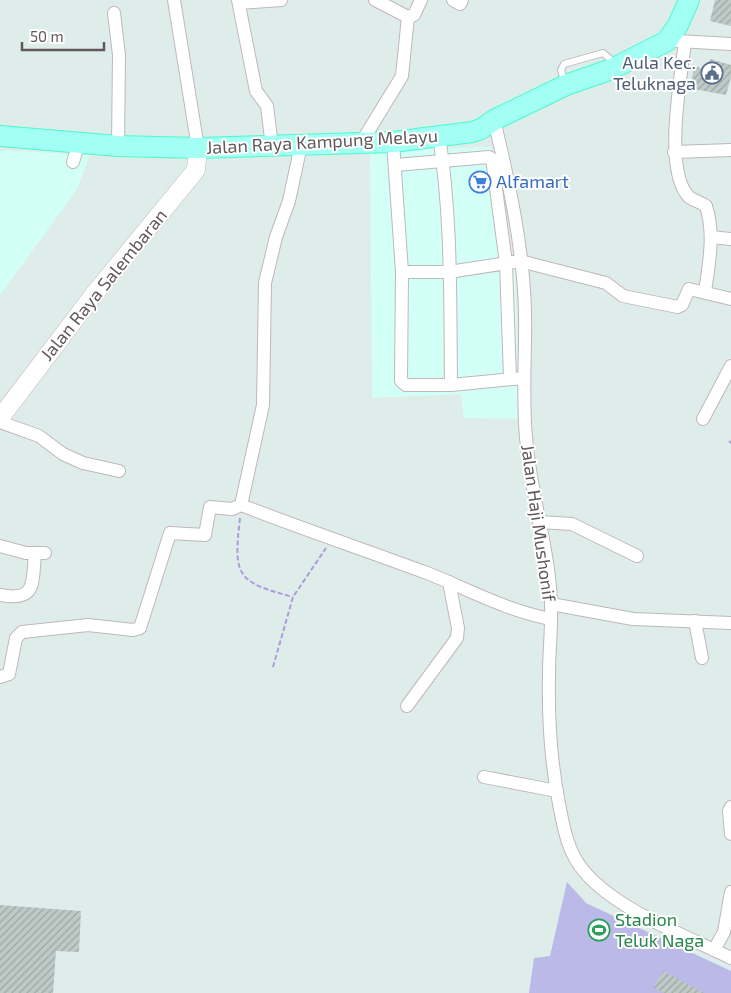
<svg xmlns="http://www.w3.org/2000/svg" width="731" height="993" viewBox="0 0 731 993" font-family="'Exo 2',sans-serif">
	<defs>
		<pattern id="building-hatch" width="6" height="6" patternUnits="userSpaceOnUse" patternTransform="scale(1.25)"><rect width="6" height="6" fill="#becac7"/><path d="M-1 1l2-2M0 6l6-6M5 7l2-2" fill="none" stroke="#9ea7a5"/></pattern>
	</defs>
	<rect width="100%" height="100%" fill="#dfedea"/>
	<!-- commercial -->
	<g fill="#d2fff6">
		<path d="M491 147 515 270 519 419 464 418 461 394 372 398 370 150Z"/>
		<path d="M0 150 90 155 76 191 0 295Z"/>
	</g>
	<!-- pitch -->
	<path fill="#bbb9e7" d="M567 882 586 903 731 971V993H529L534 958 550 956Z"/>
	<!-- building -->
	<g fill="url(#building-hatch)">
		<path d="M715 0H731V26L710 21Z"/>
		<path d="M710 59 731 65V77L726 95 689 88 695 66 706 70Z"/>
		<path d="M0 905 81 911 79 952 56 951 53 993H0Z"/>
		<path d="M663 971 704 993H664L654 988Z"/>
	</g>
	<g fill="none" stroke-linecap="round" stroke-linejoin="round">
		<!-- lane casing -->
		<g stroke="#c0b7ba" stroke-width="8">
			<path id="lane" d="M565 83 561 70 564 64 603 53 609 58 611 67"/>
		</g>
		<!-- street casing -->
		<g stroke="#c0b7ba" stroke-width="14">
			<g id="street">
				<path d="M174 0 198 148"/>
				<path d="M238 0 256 91 267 106 272 146"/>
				<path d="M375 0 408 17 414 15 421 0"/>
				<path d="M453 0 460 4 462 0"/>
				<path d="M239 3 281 0"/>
				<path d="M114 13 119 55 118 146"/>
				<path d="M677 41 731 44"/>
				<path d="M685 42C681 77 663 171 689 197 694 201 701 202 706 206 715 234 709 263 705 292"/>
				<path d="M494 120C509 182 523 246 525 310 526 352 522 395 526 437 530 493 549 547 551 603 552 627 549 650 549 674 548 719 551 765 560 809 564 829 568 850 580 866 609 907 686 936 731 958"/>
				<path d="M439 136C452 218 450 303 451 385"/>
				<path d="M393 142 402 272 401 381 406 385H451L524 378"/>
				<path d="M361 143 402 76 408 17"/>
				<path d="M674 152 731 150"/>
				<path d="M73 162 79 143"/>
				<path d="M396 165 489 157 492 159 506 263 510 378"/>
				<path d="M711 237 731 239"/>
				<path d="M402 272H449L520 261 606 283 623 296 678 307 682 305 689 289 731 299"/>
				<path d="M703 419 731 366"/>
				<path d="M0 422 39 436 63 454 83 463 119 471"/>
				<path d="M241 505 263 405 265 283 276 237 289 201 301 145"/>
				<path d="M539 522 572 524 637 556"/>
				<path d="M0 546 26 553H45"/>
				<path d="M0 595C37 602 32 583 35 554"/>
				<path d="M551 604 633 619 731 623"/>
				<path d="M695 621 702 658"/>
				<path d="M0 677 9 674 16 638 22 632 88 625 133 630 140 628 170 533 205 535 210 507 232 509 241 505C303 529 365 550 427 573 468 589 507 611 551 619"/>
				<path d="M407 706 457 638 458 628 449 582"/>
				<path d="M484 777 557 791"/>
				<path d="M731 807 729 811 731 834"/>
				<path d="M714 950 724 932 731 892"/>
			</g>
		</g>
		<!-- secondary casing -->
		<g stroke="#c3b8bc" stroke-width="19">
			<path id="secondary" d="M0 418 95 293 196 170 198 148"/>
		</g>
		<!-- primary casing -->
		<g stroke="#4bface" stroke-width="22">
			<path id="primary" d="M0 136 118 146 198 148 393 142 472 132 481 129 494 120 566 85 612 69 667 41 678 25 689 0"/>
		</g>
		<!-- path -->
		<g stroke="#ad9cd9" stroke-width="2" stroke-dasharray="5 2.5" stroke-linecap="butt">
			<path d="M729 441 731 443"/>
			<path d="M240 518C233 577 237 582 293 597"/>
			<path d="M273 667 293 597 326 548"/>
		</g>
		<!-- lane -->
		<use href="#lane" stroke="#fff" stroke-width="6"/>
		<!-- street -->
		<use href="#street" stroke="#fff" stroke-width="12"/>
		<!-- secondary -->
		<use href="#secondary" stroke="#fff" stroke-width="18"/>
		<!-- primary -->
		<use href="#primary" stroke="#a2fff3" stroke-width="20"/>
	</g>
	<!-- icons -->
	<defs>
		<g id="civic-ring" transform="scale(1.125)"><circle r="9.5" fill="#fff" stroke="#5c6f8a" stroke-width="1.5"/><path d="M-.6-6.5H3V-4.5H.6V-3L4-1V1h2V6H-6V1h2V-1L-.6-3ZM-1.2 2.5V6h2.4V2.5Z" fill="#5c6f8a"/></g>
		<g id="supermarket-ring" transform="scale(1.125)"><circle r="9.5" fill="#fff" stroke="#3f7fe0" stroke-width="1.5"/><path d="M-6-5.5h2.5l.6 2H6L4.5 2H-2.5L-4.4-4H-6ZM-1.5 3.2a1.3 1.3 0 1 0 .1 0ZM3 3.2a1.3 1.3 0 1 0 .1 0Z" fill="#3f7fe0"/></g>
		<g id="stadium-ring" transform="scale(1.125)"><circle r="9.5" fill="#fff" stroke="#2e9e5b" stroke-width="1.5"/><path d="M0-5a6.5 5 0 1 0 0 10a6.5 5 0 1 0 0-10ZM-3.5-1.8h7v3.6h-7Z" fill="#2e9e5b"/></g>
	</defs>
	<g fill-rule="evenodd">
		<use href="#civic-ring" x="712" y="73"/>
		<use href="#supermarket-ring" x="480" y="182"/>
		<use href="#stadium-ring" x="599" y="930"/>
	</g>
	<g text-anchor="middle" stroke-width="4" stroke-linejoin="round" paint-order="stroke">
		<!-- service labels -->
		<g font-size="18" fill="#4e5e75" stroke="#fff" text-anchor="end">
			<text x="696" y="69">Aula Kec.<tspan x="696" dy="21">Teluknaga</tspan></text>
		</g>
		<!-- street labels -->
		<g font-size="18" fill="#62585c" stroke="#fff">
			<text transform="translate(322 142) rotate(-3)" y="6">Jalan Raya Kampung Melayu</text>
			<text transform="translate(104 285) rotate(-51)" y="6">Jalan Raya Salembaran</text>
			<text transform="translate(538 523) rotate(82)" y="6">Jalan Haji Mushonif</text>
		</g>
		<!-- shop labels -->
		<g font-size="18" fill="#366cbe" stroke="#fff" text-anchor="start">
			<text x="496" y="188">Alfamart</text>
		</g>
		<!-- leisure labels -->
		<g font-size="18" fill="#27864d" stroke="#fff" text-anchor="start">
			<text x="615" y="926">Stadion<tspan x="615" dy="21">Teluk Naga</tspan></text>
		</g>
	</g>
	<!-- scale -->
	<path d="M22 42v8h82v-8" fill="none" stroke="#62585c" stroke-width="2.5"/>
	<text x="30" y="42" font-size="15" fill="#62585c" stroke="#ffffff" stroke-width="4" paint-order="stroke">50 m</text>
</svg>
